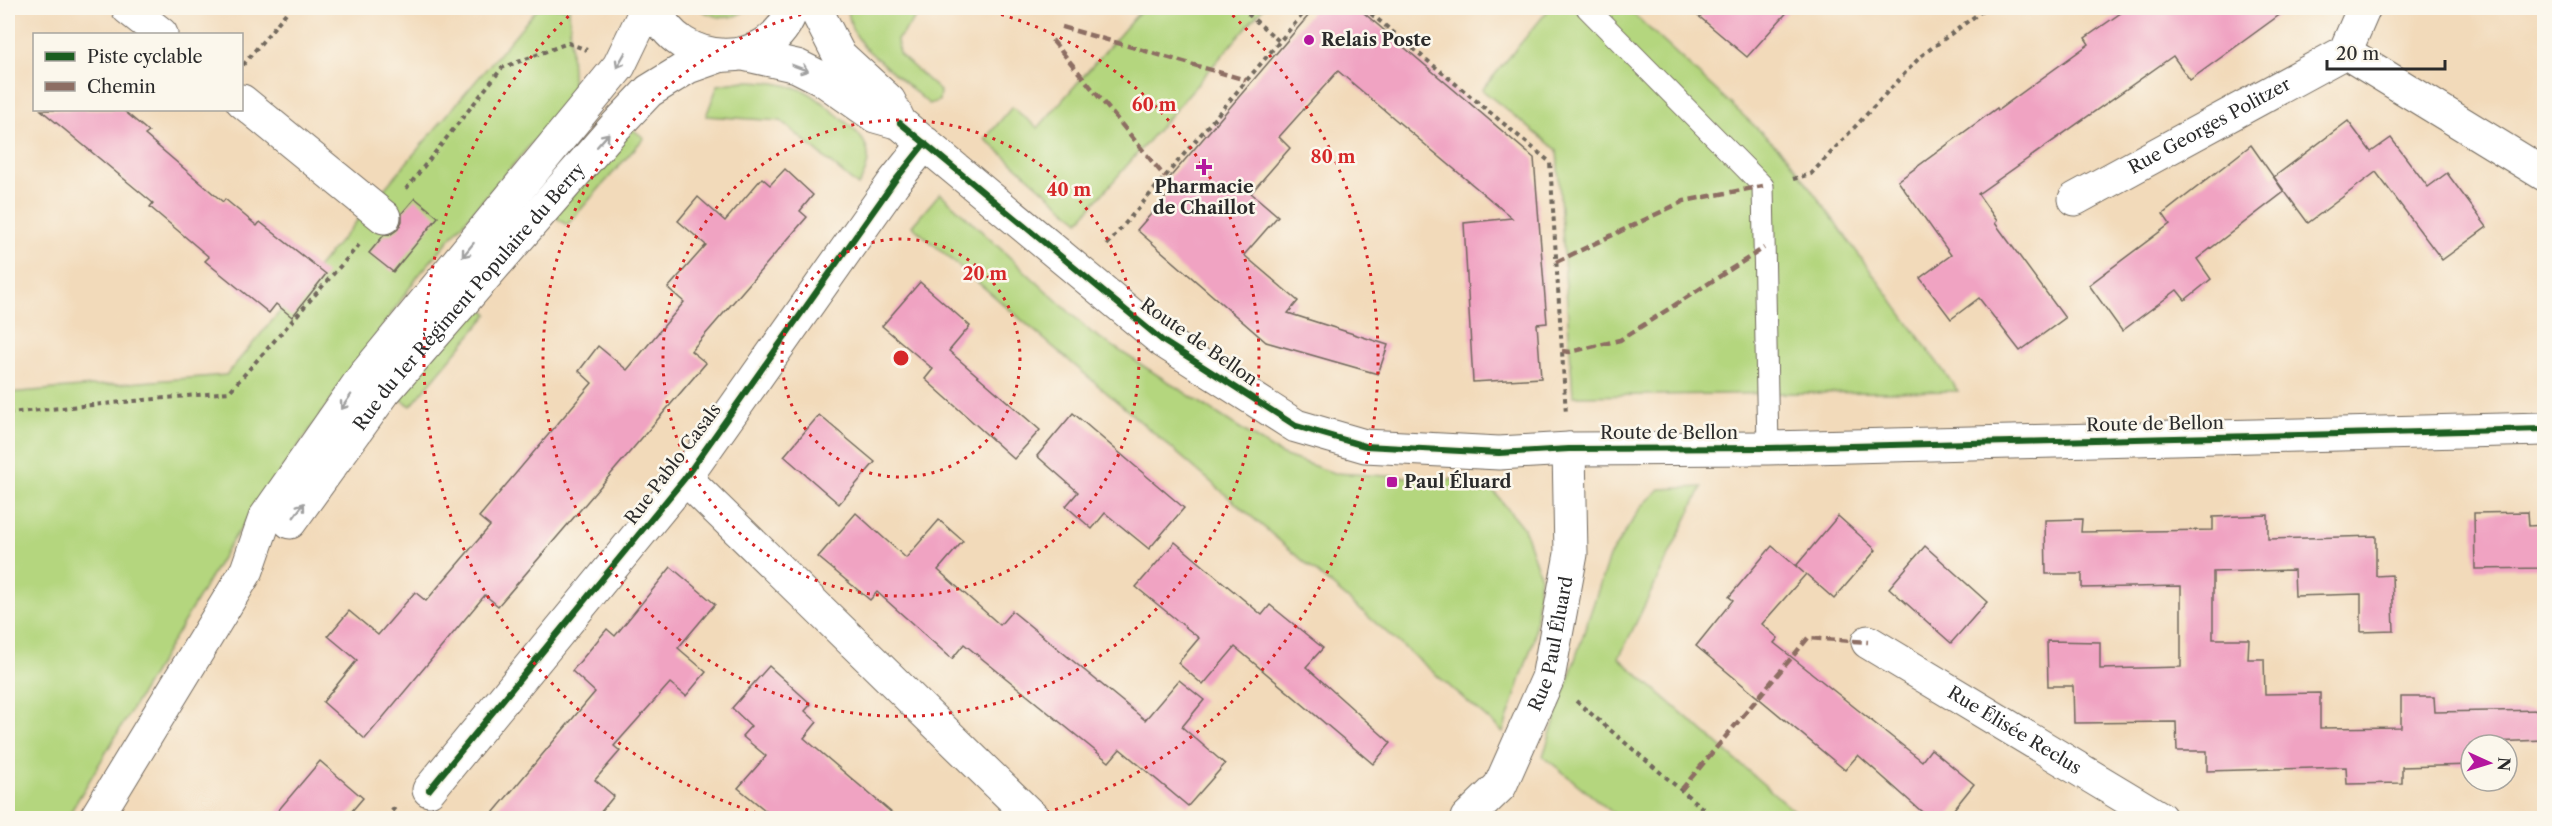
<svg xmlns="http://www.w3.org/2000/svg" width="2552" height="826" viewBox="0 0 2552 826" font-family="'Libre Caslon Text',serif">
	<rect width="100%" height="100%" fill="#fbf7ec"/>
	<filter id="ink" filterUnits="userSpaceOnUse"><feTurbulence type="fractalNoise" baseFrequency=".0167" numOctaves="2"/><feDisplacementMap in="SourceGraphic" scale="12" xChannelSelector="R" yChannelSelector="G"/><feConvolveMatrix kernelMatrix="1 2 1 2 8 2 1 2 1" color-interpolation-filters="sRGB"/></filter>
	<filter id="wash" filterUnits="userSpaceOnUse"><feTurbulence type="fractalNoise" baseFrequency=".008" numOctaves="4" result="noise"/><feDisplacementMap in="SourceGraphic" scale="24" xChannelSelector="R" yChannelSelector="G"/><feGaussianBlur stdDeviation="1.35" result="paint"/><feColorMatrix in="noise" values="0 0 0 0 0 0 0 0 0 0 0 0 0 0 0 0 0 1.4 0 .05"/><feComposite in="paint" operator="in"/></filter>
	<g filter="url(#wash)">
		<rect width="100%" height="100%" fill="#f2daba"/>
		<!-- green -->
		<g fill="#b4d67e" stroke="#708054" stroke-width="1.5">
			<path d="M538 8H569L573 95 418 276 232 541 67 818H8V393L226 375Z"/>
			<path d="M698 8H750C732 21 716 20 698 8Z"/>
			<path d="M847 8H915L921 12 897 40 899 54 940 91 939 101 929 104 864 47 852 29Z"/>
			<path d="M1143 8H1263L1079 221 985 139 1012 107 1038 128Z"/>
			<path d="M1550 8H1627L1787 156 1958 391 1573 396 1557 150 1482 90Z"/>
			<path d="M744 81C764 81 783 83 803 90 815 95 826 106 836 114 864 137 880 151 858 186L781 121 706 116 718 85Z"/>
			<path d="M631 128 644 138 567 225 554 216Z"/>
			<path d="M940 193 1092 333 1280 454 1334 473 1459 480 1491 488 1524 529 1540 575 1534 639 1503 732 912 226Z"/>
			<path d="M475 302 488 314 411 406 397 397Z"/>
			<path d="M1702 487 1619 658 1802 818H1619L1543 756 1609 557 1642 506 1660 489Z"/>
		</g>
		<g id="blocks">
			<!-- building -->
			<g fill="#f0a3c2">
				<path d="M1315 8H1358L1534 158 1547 323 1537 324 1541 378 1473 382 1464 223 1512 218 1338 71 1279 137 1290 148 1251 193 1278 216 1244 255 1298 301 1288 313 1388 345 1378 374 1266 342 1137 230 1173 189 1166 182Z"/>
				<path d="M1689 8H1791L1747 57Z"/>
				<path d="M2128 8H2289L2190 80 2173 56 1978 194 1997 221 1995 223 2065 318 2020 351 1979 298 1951 319 1920 278 1951 255 1898 181 1997 108 1998 110 2089 44 2085 38Z"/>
				<path d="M41 110H123L149 132 145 135 223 202 225 199 257 226 260 222 326 274 292 317 276 304 269 313 205 261 209 257 150 207 153 203Z"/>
				<path d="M2348 121 2371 152 2391 138 2428 187 2447 173 2487 227 2442 260 2376 172 2308 223 2274 177Z"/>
				<path d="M2251 145 2284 192 2197 259 2211 279 2185 300 2177 290 2122 331 2089 285 2170 224 2163 214Z"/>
				<path d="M785 169 813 195 800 211 807 217 691 351 706 363 498 606 485 595 365 739 323 702 357 660 328 636 349 611 378 635 415 592 426 601 490 526 479 517 592 383 579 371 598 346 627 370 684 302 668 288 706 245 678 221 698 197 725 221 762 178 770 185Z"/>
				<path d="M415 198 438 217 393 272 369 253 384 235 391 234 398 229 402 221V213Z"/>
				<path d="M920 282 970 326 949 351 1040 430 1014 459 925 379 933 369 882 326Z"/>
				<path d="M1073 413 1184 508 1149 549 1105 513 1092 529 1066 506 1078 492 1037 456Z"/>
				<path d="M819 415 875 462 839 504 784 456Z"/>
				<path d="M2528 512 2529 526 2544 525V568L2475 569 2474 513Z"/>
				<path d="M856 513 906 558 939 520 963 541 938 570 1000 625 1012 611 1145 720 1179 680 1204 700 1182 727 1225 764 1188 806 1120 749 1109 762 964 644 952 659 877 592 870 600 818 557Z"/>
				<path d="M2268 515V539L2376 536V576L2392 575 2394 631 2361 632V594L2295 596 2294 570 2213 572V639H2249L2248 659H2264L2265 694 2320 693V728L2401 727V697H2434L2435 712 2544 710V740L2492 742V745H2471V765L2402 767V783L2347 784 2346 767 2207 771V751H2177L2176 722 2074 723 2073 686H2048L2047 641 2100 642V669L2181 667V586L2082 588V574H2046L2045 520 2082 519 2081 532 2213 530V517Z"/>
				<path d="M1838 516 1876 550 1834 599 1806 574 1762 624 1778 638 1774 643 1922 761 1931 749 1974 784 1946 819H1930L1858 755 1845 770 1696 646 1733 600 1729 597 1772 546 1804 573 1796 566Z"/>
				<path d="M1175 542 1262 615 1270 605 1323 648 1306 667 1391 743 1373 764 1235 647 1203 685 1178 663 1199 638 1136 587Z"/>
				<path d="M1925 546 1987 602 1951 643 1889 588Z"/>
				<path d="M671 567 715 604 678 648 706 672 686 696 670 683 614 746 620 751 595 780 614 796 595 819H488L595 692 572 671 607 629 615 636Z"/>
				<path d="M769 666 811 704 805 711 817 722 804 738 899 819H776L738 788 766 756 742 736 751 726 732 708Z"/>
				<path d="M320 761 363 798 345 819H271Z"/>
			</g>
		</g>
	</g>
	<g filter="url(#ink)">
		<use href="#blocks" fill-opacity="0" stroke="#71685d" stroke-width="1.5"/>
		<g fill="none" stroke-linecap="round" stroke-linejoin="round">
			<!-- lane casing -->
			<g stroke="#71685d" stroke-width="23">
				<path id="lane" d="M1587 8 1763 186 1768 448"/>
			</g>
			<!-- street casing -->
			<g stroke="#71685d" stroke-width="35">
				<g id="street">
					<path d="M128 8 161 34"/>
					<path d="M815 8 839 55 889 101 898 119"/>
					<path d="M2345 52 2544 174"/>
					<path d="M743 54 797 66 821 78 875 116 900 123 1163 341 1296 426 1365 446 1499 453 1569 449 1768 448 2544 429"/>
					<path d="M242 101 384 217"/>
					<path id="s1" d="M2075 199 2345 52 2364 8"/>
					<path d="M685 478 1033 818"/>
					<path id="s2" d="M1868 642 2160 818"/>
					<path d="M429 790 685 478 894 182 925 143"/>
					<path id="s3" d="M1467 818 1500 786 1548 678 1571 554 1569 449"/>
				</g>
			</g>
			<!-- secondary casing -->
			<g stroke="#71685d" stroke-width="35">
				<g id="secondary">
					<path d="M655 8C677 69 772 73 792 8"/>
					<path id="s4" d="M290 522 384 392 615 127 649 91 688 67 719 56"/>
					<path d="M96 818 247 570 265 518 364 376 619 66 647 8"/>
				</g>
			</g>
			<!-- path -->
			<g stroke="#71685d" stroke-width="4" stroke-dasharray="4.5 4.5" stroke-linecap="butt">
				<path d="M1241 8 1279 41"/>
				<path d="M1364 8 1550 162 1566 414"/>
				<path d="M243 65 290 8"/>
				<path d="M1793 179 1811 174 1921 56 1986 8"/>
				<path d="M406 189 502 68 568 43 587 50"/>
				<path d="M1107 245 1308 8"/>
				<path d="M8 413 229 392 359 245"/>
				<path d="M1576 701 1714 818"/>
				<path d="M386 818 397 805"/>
			</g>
			<!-- lane -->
			<use href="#lane" stroke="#fff" stroke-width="21"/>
			<!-- street -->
			<use href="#street" stroke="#fff" stroke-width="33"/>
			<!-- secondary -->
			<use href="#secondary" stroke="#fff" stroke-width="33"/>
			<!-- quiet -->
			<g stroke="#8d6e63" stroke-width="4.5" stroke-dasharray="9 4.5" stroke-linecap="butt">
				<path d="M1062 27 1246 80"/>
				<path d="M1052 40 1165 177"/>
				<path d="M1556 262 1684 201 1763 186"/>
				<path d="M1562 351 1570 352 1620 340 1764 248"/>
				<path d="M1681 790 1808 638 1868 642"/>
			</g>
			<!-- cycleway casing -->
			<g stroke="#fbf7ec" stroke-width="10">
				<g id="cycleway">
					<path d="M900 123 1163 341 1296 426 1365 446 1499 453 1569 449 1768 448 2544 429"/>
					<path d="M429 790 685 478 894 182 925 143"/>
				</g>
			</g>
			<!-- cycleway -->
			<use href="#cycleway" stroke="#1b5e20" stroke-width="6"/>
		</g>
		<!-- one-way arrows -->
		<defs><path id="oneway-shaft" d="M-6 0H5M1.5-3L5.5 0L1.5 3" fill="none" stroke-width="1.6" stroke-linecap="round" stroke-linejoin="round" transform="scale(1.5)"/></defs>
		<g stroke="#a0a0a0">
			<use href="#oneway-shaft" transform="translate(621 60) rotate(120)"/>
			<use href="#oneway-shaft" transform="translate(800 68) rotate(21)"/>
			<use href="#oneway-shaft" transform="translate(603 140) rotate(-49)"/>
			<use href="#oneway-shaft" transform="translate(468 250) rotate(129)"/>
			<use href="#oneway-shaft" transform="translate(346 402) rotate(125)"/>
			<use href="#oneway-shaft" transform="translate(299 510) rotate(-54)"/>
		</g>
	</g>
	<!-- distance rings -->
	<g fill="none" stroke="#d62828" stroke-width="3" stroke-dasharray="3 6">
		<circle cx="901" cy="358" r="119"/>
		<circle cx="901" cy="358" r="238"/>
		<path d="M975 8A358 358 0 1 1 827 8"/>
		<path d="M774 818A477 477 0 0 1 576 9M1226 9A477 477 0 0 1 1028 818"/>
	</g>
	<!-- markers -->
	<g fill="#b5179e" stroke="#fbf7ec" stroke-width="2">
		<circle cx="1309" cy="40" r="6"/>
		<path d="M1201 158h6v6h6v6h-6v6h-6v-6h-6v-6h6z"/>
		<rect x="1386" y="476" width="12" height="12" rx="3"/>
	</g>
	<g text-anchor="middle" stroke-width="5" stroke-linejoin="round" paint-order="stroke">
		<!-- poi labels -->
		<g font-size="18" font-weight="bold" fill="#2b2b2b" stroke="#fbf7ec" text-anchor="start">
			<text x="1321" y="46">Relais Poste</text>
			<text x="1204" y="193" text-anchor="middle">Pharmacie<tspan x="1204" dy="21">de Chaillot</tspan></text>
			<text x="1404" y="488">Paul Éluard</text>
		</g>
		<!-- street labels -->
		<g font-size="18" fill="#2b2b2b" stroke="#fbf7ec">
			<text dy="6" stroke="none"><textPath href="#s1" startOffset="153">Rue Georges Politzer</textPath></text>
			<text dy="6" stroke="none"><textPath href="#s4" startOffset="288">Rue du 1er Régiment Populaire du Berry</textPath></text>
			<text transform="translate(1199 342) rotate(35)" y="6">Route de Bellon</text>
			<text transform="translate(2155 424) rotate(-1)" y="6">Route de Bellon</text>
			<text x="1669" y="439">Route de Bellon</text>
			<text transform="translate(673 464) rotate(-53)" y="6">Rue Pablo Casals</text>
			<text dy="6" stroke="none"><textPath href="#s3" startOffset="198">Rue Paul Éluard</textPath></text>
			<text dy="6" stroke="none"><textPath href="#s2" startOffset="171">Rue Élisée Reclus</textPath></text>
		</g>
	</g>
	<circle cx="901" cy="358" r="9" fill="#d62828" stroke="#fbf7ec" stroke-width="3"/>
	<g font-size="18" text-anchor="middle" font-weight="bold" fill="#d62828" stroke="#fbf7ec" stroke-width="5" stroke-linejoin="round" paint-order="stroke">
		<text x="1154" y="111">60 m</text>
		<text x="1333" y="163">80 m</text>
		<text x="1069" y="196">40 m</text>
		<text x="985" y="280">20 m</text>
	</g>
	<!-- margin -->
	<rect width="2552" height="826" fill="none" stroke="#fbf7ec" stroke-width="30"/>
	<!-- legend -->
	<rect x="33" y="33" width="210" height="78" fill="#fbf7ec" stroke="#a8a59f" stroke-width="1.5"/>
	<rect x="45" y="52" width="30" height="9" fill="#1b5e20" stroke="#a8a59f" stroke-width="1.5"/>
	<text x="87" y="63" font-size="18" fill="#2b2b2b">Piste cyclable</text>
	<rect x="45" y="82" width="30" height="9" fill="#8d6e63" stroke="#a8a59f" stroke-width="1.5"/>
	<text x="87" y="93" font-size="18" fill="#2b2b2b">Chemin</text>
	<!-- north arrow -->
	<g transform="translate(2489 763) rotate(94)"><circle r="28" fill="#fbf7ec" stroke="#a8a59f" stroke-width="1.5"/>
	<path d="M0-4.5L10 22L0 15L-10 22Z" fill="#b5179e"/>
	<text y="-9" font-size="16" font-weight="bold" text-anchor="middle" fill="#2b2b2b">N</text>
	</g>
	<!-- scale -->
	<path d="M2327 60v9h118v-9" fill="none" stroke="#2b2b2b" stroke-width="3"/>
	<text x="2336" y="60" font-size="18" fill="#2b2b2b" stroke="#fbf7ec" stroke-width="4.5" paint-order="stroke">20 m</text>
</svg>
